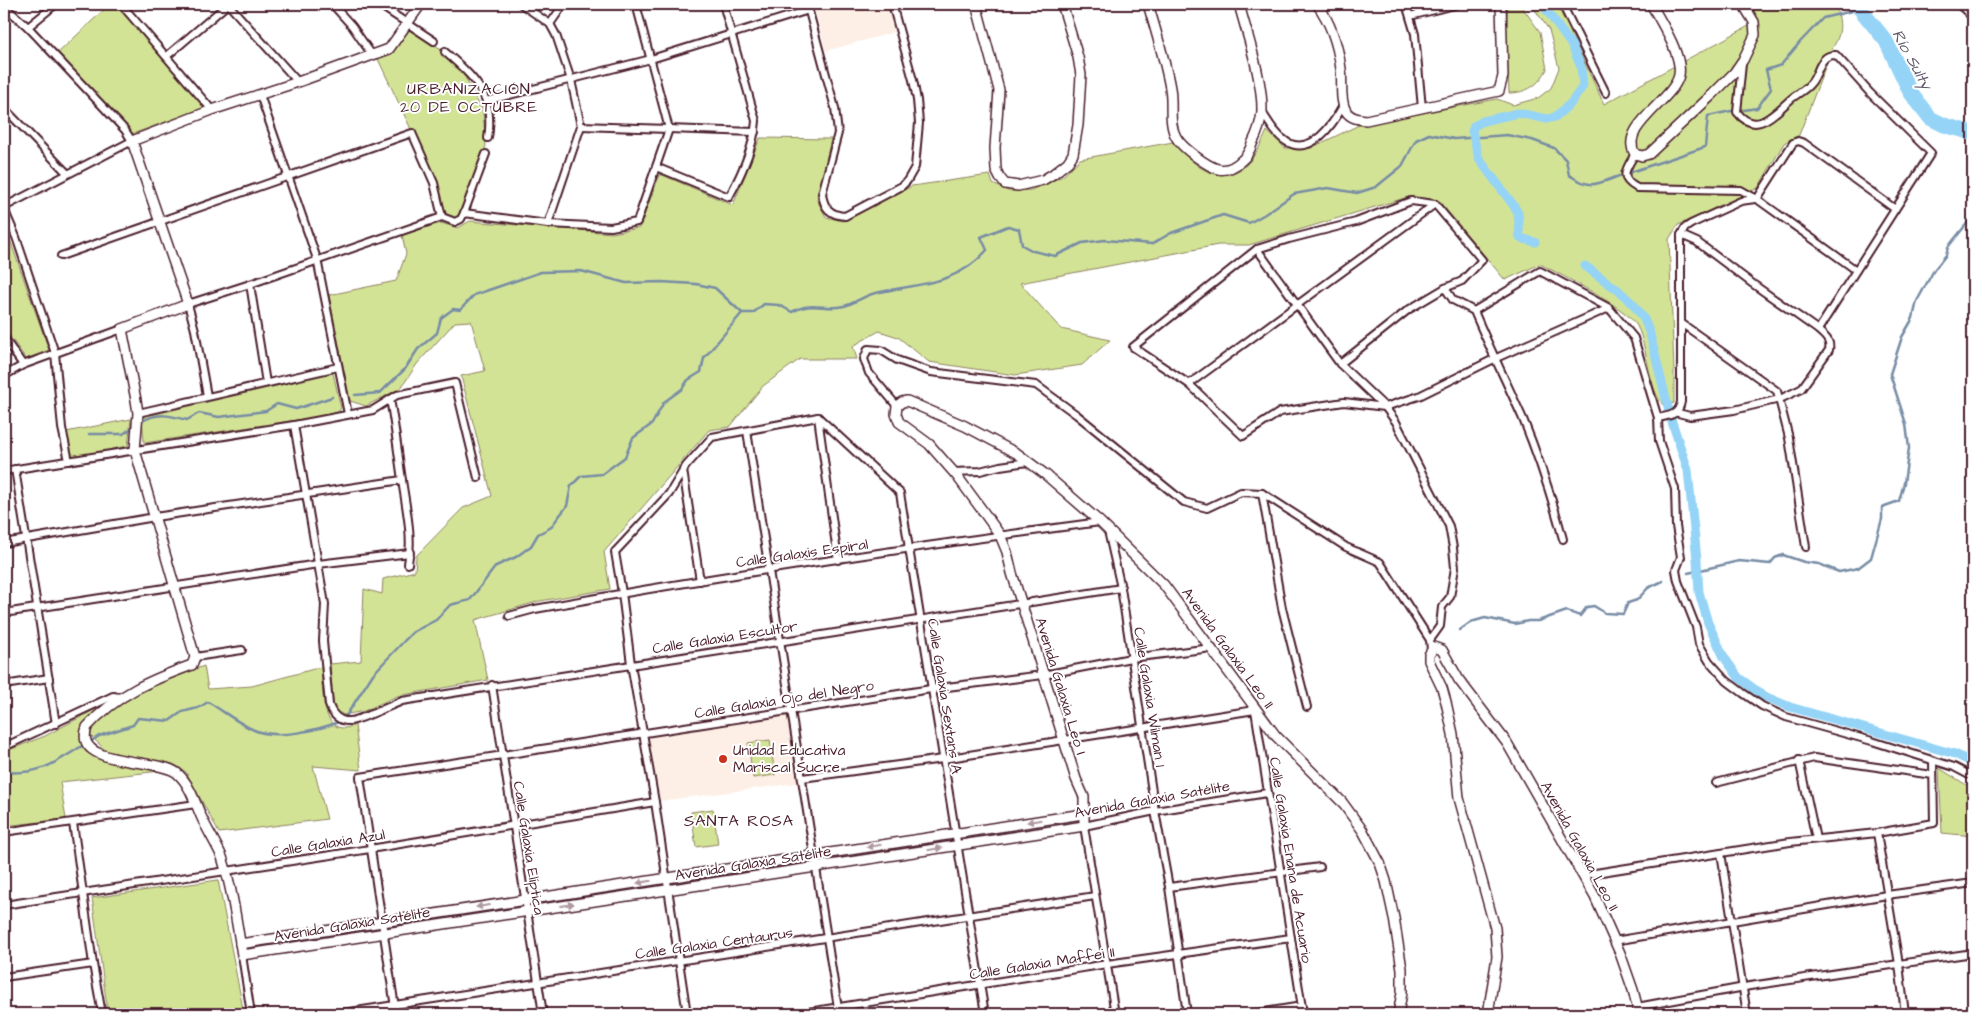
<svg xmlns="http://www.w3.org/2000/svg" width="1977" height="1018" viewBox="0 0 1977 1018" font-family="'Architects Daughter',sans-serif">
	<rect width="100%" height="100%" fill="#fff"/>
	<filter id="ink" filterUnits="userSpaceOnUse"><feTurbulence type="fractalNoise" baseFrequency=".02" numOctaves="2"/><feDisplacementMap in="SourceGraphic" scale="10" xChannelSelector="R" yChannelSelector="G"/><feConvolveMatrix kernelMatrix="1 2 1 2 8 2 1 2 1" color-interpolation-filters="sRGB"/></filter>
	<g filter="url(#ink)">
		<!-- built -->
		<g fill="#fdefe5">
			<path d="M813 4H887L894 32 826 51Z"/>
			<path d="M788 714 798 783 660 801 648 735Z"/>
		</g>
		<!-- green -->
		<g fill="#d3e396" stroke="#8e8160">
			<path d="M110 4H116L205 108 132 134 122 120 57 54Z"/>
			<path d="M1508 4H1520L1540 32 1547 69C1539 85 1527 93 1509 93L1506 29Z"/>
			<path d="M1531 4H1557L1604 104 1758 21 1749 4H1836C1840 21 1843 32 1833 47L1799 135 1784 143 1758 188 1678 225 1669 239 1674 370V403L1664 406C1647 388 1649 350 1637 326 1628 308 1561 275 1540 264L1505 280 1438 200 1408 197 1249 245H1218L1020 283 1061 329 1110 340 1082 365 1015 375 929 362 898 337 879 331 853 346 857 359H800L763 386 730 427 709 430 604 552 610 589 540 601 475 620 488 680 397 696 364 711 344 715 334 710 330 664 361 661 364 589 382 594 383 579 415 571 416 556 463 508 492 496 461 376 485 371 471 321 455 322 417 364 401 388 366 406 350 401 329 295 396 281 406 254 402 235 441 223 458 228 470 221 612 233 639 228 660 174 733 205 760 138 831 139 817 200 826 217 843 221 912 186 990 175 993 184 1008 191 1031 190 1063 176 1080 159 1173 142C1181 150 1195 166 1205 170 1240 185 1255 158 1267 131L1285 148H1311L1359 125 1497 99 1513 105 1538 98 1551 88 1559 68 1549 30Z"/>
			<path d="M408 29 438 47 461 69 483 112 486 146 459 216 455 218 448 216 445 211 440 191 378 59 395 50Z"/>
			<path d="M4 223 49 350 26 359 4 328Z"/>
			<path d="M333 373 341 408 337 414 144 443 142 417Z"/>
			<path d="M131 419 128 446 72 457 66 432Z"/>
			<path d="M204 666 208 689 252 686 321 667C323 688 320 741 355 725L361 770 313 766 327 819 219 833 186 772 173 764 107 752 91 736 92 729 97 722 132 693Z"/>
			<path d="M109 702C89 720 72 724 86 752L119 764 161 771 60 782 66 819 4 826V752L45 736Z"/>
			<path d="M770 740 775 775 753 778 748 743Z"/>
			<path d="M1939 768 1973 789V836L1942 833Z"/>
			<path d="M713 809 718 844 696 847 691 812Z"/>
			<path d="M218 880 244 1014H108L92 898Z"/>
		</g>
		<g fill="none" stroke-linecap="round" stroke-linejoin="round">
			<!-- stream -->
			<g stroke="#778ca5" stroke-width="2.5">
				<path d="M1744 110 1757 108 1771 89 1766 70 1781 65 1801 41 1823 18 1860 9"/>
				<path d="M1628 173 1705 147 1708 116 1731 111"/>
				<path d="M355 395 380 393 405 369 418 349 437 333 441 318 453 309 460 310 474 295 541 272 581 271 626 283 661 282 696 284 715 288 742 313"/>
				<path d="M141 422C157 412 169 415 187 420L199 413 219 417 266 411 277 404 296 409 332 397"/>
				<path d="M89 434H123L132 428"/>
				<path d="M1688 573 1739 561 1770 564 1775 558 1783 555 1804 562 1819 564 1839 572 1858 568 1871 558 1882 519V507L1899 501 1904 483 1909 448 1906 424 1890 374 1902 337 1913 318 1917 301 1934 270 1946 255 1948 247 1973 216"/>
				<path d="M1460 630 1471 622 1485 618 1515 624 1528 621H1538L1567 611 1580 616 1587 607 1594 606 1605 613 1623 614 1628 603 1637 600 1648 588 1663 581"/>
				<path d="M346 716 373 674 406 639 413 632 436 620 450 605 470 600 496 566 516 557 531 546 538 534 550 528 567 506 571 486 581 476 602 474 625 457 633 438 652 424 664 402 682 389 688 380 701 372 704 358 742 313H753L764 304 779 305 792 312C811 300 826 311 844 306 855 303 865 295 876 293 918 283 956 286 987 250L981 237 1008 226 1019 229 1022 245 1033 251 1055 256 1082 243 1105 240 1152 244 1171 233 1223 215 1249 223 1265 214 1294 194 1328 188 1357 193 1376 187 1402 166 1416 140 1429 134 1454 139 1507 135 1532 140 1554 148 1566 160 1569 175C1591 189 1595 185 1619 176"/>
				<path d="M90 742 99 736 133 725 138 718 169 721 182 712 198 708 208 702C223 711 238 723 254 730 277 740 319 730 341 721"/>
				<path d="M4 772C41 775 55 763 85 744"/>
			</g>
			<!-- canal -->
			<g stroke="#95d4f6" stroke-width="9">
				<path d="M1535 242 1520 238 1518 213 1514 206 1479 159 1472 131 1474 126 1483 121 1518 113 1547 119 1555 117 1571 103 1583 86 1581 67 1572 46 1542 4"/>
				<path d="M1585 266 1618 290 1634 305 1644 319 1650 334 1671 419 1688 470 1697 560 1699 592 1708 623 1724 657 1739 678 1764 696 1790 707 1955 754 1973 763"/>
			</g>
			<!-- river -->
			<path stroke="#95d4f6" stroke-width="15" d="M1856 4 1886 41 1910 92 1930 118 1944 125 1973 133"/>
			<!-- street casing -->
			<g stroke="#4a1f2b" stroke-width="10">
				<g id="street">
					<path d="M121 4 212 110"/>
					<path d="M228 4 298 82"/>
					<path d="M332 4 352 26 372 55"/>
					<path d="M378 4 434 41"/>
					<path d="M521 4 550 24 556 35 571 80 581 126 548 224"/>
					<path d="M807 4 835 108 838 133 822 194C824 208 830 215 845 216L902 186 907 181 915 167 919 123 917 100 913 80 892 4"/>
					<path d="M1406 4 1415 34 1422 108"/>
					<path d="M1562 4 1606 93"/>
					<path d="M4 6 28 27 125 130 132 141 4 207"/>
					<path d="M1410 16 1459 4"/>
					<path d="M550 24 564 4"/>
					<path d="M28 27 56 4"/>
					<path d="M445 52C475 78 495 96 488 138"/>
					<path d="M167 56 228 4"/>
					<path d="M1742 64 1737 112C1756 137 1775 113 1791 99 1797 94 1805 90 1810 84 1820 74 1818 54 1836 55L1870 93 1931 153 1818 330"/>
					<path d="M260 95 317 259 348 414"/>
					<path d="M486 101 651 59 809 10"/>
					<path d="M4 108 67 173"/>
					<path d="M1262 112C1269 123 1276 135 1287 142 1312 156 1333 124 1343 106"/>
					<path d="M581 126 755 132"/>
					<path d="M1635 154C1626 169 1618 178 1637 188L1741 190 1757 199 1856 270"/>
					<path d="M656 167 729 197C741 175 754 147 756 121L723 4"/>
					<path d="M1757 199 1793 143 1798 141 1804 143 1895 209"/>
					<path d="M4 209 16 237 55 353 62 428 69 461"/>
					<path d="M464 213 548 224 611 227 637 222 669 129 636 4"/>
					<path d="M1257 249 1340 364 1385 407 1396 422 1449 526 1453 548 1455 568 1450 597 1442 607 1440 626 1430 640"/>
					<path d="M61 256 412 133 434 183 442 217 455 222 461 219 464 213 486 154"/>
					<path d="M250 284 266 383"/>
					<path d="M1609 308 1494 359 1419 396 1385 407 1344 402 1280 412 1243 436 1189 384 1133 347 1257 249 1289 239 1356 222 1411 201 1435 204 1482 260 1462 281 1445 288 1453 300 1474 311 1540 271 1609 308 1634 338 1658 418 1659 441 1675 489 1676 526 1681 557 1676 570 1678 581 1696 627 1699 644 1709 661 1727 681 1743 693 1762 706 1786 717 1872 741 1954 767 1973 777"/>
					<path d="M1474 311C1489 347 1507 383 1523 419 1539 458 1552 498 1563 539"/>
					<path d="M1681 323 1777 391 1789 438 1806 547"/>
					<path d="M4 338 23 365"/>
					<path d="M1340 364 1408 310 1445 288"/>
					<path d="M4 376 23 365 122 329"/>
					<path d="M1189 384 1435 204"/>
					<path d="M207 396 195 330 188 304 250 284 442 217"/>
					<path d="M390 399C395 426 398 453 402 480 406 508 413 536 408 564"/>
					<path d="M897 406 869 373 864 359 868 349 881 350 897 360 931 372 1036 385 1077 415 1184 502 1207 508 1241 492 1262 493 1346 547 1380 562 1430 640 1431 650"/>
					<path d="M138 413 338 367"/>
					<path d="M1678 413 1690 416 1734 410 1780 399 1801 389 1829 350C1831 340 1825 337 1818 330L1753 284 1697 242 1681 235"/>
					<path d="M818 417 900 493 985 1014"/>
					<path d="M818 417 838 560"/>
					<path d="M1658 418C1670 415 1678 416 1681 402V235L1685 228 1691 224 1741 201 1755 199"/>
					<path d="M294 425 325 604 323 641 329 705C332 714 339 722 350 721 358 721 392 705 402 701L1121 588"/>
					<path d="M747 431 839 1014"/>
					<path d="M15 469 56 724"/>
					<path d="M683 470 700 581"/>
					<path d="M4 471 294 425 373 410 397 395 455 383 478 478"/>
					<path d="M953 472 980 471 1000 466 1028 462"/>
					<path d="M1262 493 1282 608 1307 707"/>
					<path d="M1108 531 1121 588 1155 811 1169 887 1187 1014"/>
					<path d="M4 543 155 517 402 480"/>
					<path d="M4 613 318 564 410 553"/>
					<path d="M509 616 535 609C722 575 911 547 1100 522"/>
					<path d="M195 657 242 650"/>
					<path d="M4 685 49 678"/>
					<path d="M492 685 543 1014"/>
					<path d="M4 747 113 696 121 697"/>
					<path d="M1799 760 1816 839"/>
					<path d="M802 778 943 759 1255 710 1303 1014"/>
					<path d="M1716 783 1814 758 1933 775"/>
					<path d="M73 823 93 964 102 1014"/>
					<path d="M4 832 196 804"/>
					<path d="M1877 833 1899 964 1905 1014"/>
					<path d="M1721 853 1747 1014"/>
					<path d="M1583 875 1790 842 1877 833 1934 823 1933 761"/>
					<path d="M1169 887 1320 867"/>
					<path d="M4 905 370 849 655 802"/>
					<path d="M1614 941 1887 895 1973 883"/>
					<path d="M242 955 251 1014"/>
					<path d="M4 977 93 964"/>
					<path d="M1637 1007 1750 986 1973 953"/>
					<path d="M337 1014 1095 896"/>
					<path d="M396 1014 360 777 931 689 1043 675 1131 658 1212 648"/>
					<path d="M687 1014 655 802 631 664 622 593 615 552 669 494 686 466 712 437 818 417"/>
					<path d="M796 1014 1107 964 1291 938"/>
					<path d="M1115 1014 1084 826 1155 811 1267 793"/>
					<path d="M1252 1014 1302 1006"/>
				</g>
			</g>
			<!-- secondary casing -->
			<g stroke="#4a1f2b" stroke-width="12">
				<g id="secondary">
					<path d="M421 4 389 49 298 82 212 110 132 141 188 304 122 329 136 400 138 413 135 450 195 657 192 665C151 680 117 694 87 727 72 768 157 757 177 773 189 783 195 802 201 816 207 830 216 843 222 857 232 887 237 924 242 955L1084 826V797L1076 779 1012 573 1007 552 1000 535 982 510 957 476 929 444 899 422 896 414 897 406 902 402 907 401 965 426 1018 454 1046 475 1100 522 1164 585 1276 736 1342 802 1363 831 1380 863 1386 881 1394 918 1402 969V993L1398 1014"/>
					<path d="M976 4 999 90 995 148 996 170 1000 178 1005 184 1018 186 1043 180 1053 174 1068 162 1073 154 1078 125 1081 75 1078 57 1062 4"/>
					<path d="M1148 4C1156 32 1165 60 1170 88 1173 104 1168 123 1176 137 1182 148 1207 166 1218 169 1227 171 1236 166 1242 160 1247 156 1250 150 1252 144 1257 134 1261 123 1262 112 1263 80 1247 35 1239 4"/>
					<path d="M1317 4C1331 23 1338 45 1341 69 1343 81 1339 100 1346 111 1350 118 1358 119 1366 120L1499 91 1503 76 1501 4"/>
					<path d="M1651 4C1660 20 1683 56 1679 75 1674 100 1618 127 1635 154L1642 156 1649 154 1713 94 1734 73 1743 60 1755 35 1754 22 1743 4"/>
					<path d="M240 944 1083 814"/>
					<path d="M1488 1014 1497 957 1495 928 1459 798 1453 734 1446 702 1442 688 1429 661V655L1434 647 1442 650 1459 680 1507 743 1595 897 1620 953 1633 990 1639 1014"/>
				</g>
			</g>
			<!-- highway casing -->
			<g stroke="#4a1f2b" stroke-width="15">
				<path id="highway" d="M1962 4 1973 14"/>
			</g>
			<!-- street -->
			<use href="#street" stroke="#fff" stroke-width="6"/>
			<!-- secondary -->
			<use href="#secondary" stroke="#fff" stroke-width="9"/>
			<!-- highway -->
			<use href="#highway" stroke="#fff" stroke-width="11"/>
		</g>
		<!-- one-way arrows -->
		<defs><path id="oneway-solid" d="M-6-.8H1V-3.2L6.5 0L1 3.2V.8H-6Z" transform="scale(1.25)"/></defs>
		<g fill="#ae9aa0">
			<use href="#oneway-solid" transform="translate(1034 821) rotate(171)"/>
			<use href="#oneway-solid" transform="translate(874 846) rotate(171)"/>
			<use href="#oneway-solid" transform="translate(935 849) rotate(-9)"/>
			<use href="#oneway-solid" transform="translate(644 882) rotate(171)"/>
			<use href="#oneway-solid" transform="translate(567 905) rotate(-9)"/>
			<use href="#oneway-solid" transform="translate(483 906) rotate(171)"/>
		</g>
	</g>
	<!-- markers -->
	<circle fill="#c8321e" stroke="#fff" stroke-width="2" cx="723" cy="759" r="5"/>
	<g text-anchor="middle" stroke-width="4" stroke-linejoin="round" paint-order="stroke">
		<!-- street labels -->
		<g font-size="15" fill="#4a1f2b" stroke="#fff">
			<text transform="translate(802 553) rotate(-8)" y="5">Calle Galaxis Espiral</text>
			<text transform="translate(725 637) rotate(-9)" y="5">Calle Galaxia Escultor</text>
			<text transform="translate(1228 648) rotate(54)" y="5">Avenida Galaxia Leo II</text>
			<text transform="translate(1061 686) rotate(73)" y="5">Avenida Galaxia Leo I</text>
			<text transform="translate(945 696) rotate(81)" y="5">Calle Galaxia Sextans A</text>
			<text transform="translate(1150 697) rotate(81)" y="5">Calle Galaxia Wilman 1</text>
			<text transform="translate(784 699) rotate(-9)" y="5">Calle Galaxia Ojo del Negro</text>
			<text transform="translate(1152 799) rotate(-10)" y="5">Avenida Galaxia Satélite</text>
			<text transform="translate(328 843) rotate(-9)" y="5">Calle Galaxia Azul</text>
			<text transform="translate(1580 846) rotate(61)" y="5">Avenida Galaxia Leo II</text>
			<text transform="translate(529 848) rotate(81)" y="5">Calle Galaxia Elíptica</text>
			<text transform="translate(1291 860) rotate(81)" y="5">Calle Galaxia Enana de Acuario</text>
			<text transform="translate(753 863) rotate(-9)" y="5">Avenida Galaxia Satélite</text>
			<text transform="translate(352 924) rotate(-9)" y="5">Avenida Galaxia Satélite</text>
			<text transform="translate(714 943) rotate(-8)" y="5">Calle Galaxia Centaurus</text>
			<text transform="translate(1042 963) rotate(-9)" y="5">Calle Galaxia Maffei II</text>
		</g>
		<!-- poi labels -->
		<g font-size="15" fill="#4a1f2b" stroke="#fff" text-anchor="start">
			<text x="733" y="755">Unidad Educativa<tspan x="733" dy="17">Mariscal Sucre</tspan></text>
		</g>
		<!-- water labels -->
		<g font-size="16" font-style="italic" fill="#605568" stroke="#fff">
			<text transform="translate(1913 59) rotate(61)" y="6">Río Sulty</text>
		</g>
		<!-- neighbourhood labels -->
		<g font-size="16" letter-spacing="1" fill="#4a1f2b" stroke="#fff">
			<text x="469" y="94">URBANIZACIÓN<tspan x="469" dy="18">20 DE OCTUBRE</tspan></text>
			<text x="739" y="826">SANTA ROSA</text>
		</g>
	</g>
	<!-- margin -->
	<rect width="1977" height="1018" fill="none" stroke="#fff" stroke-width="20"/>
	<rect x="10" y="10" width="1957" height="998" fill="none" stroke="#4a1f2b" stroke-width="2" filter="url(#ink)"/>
</svg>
